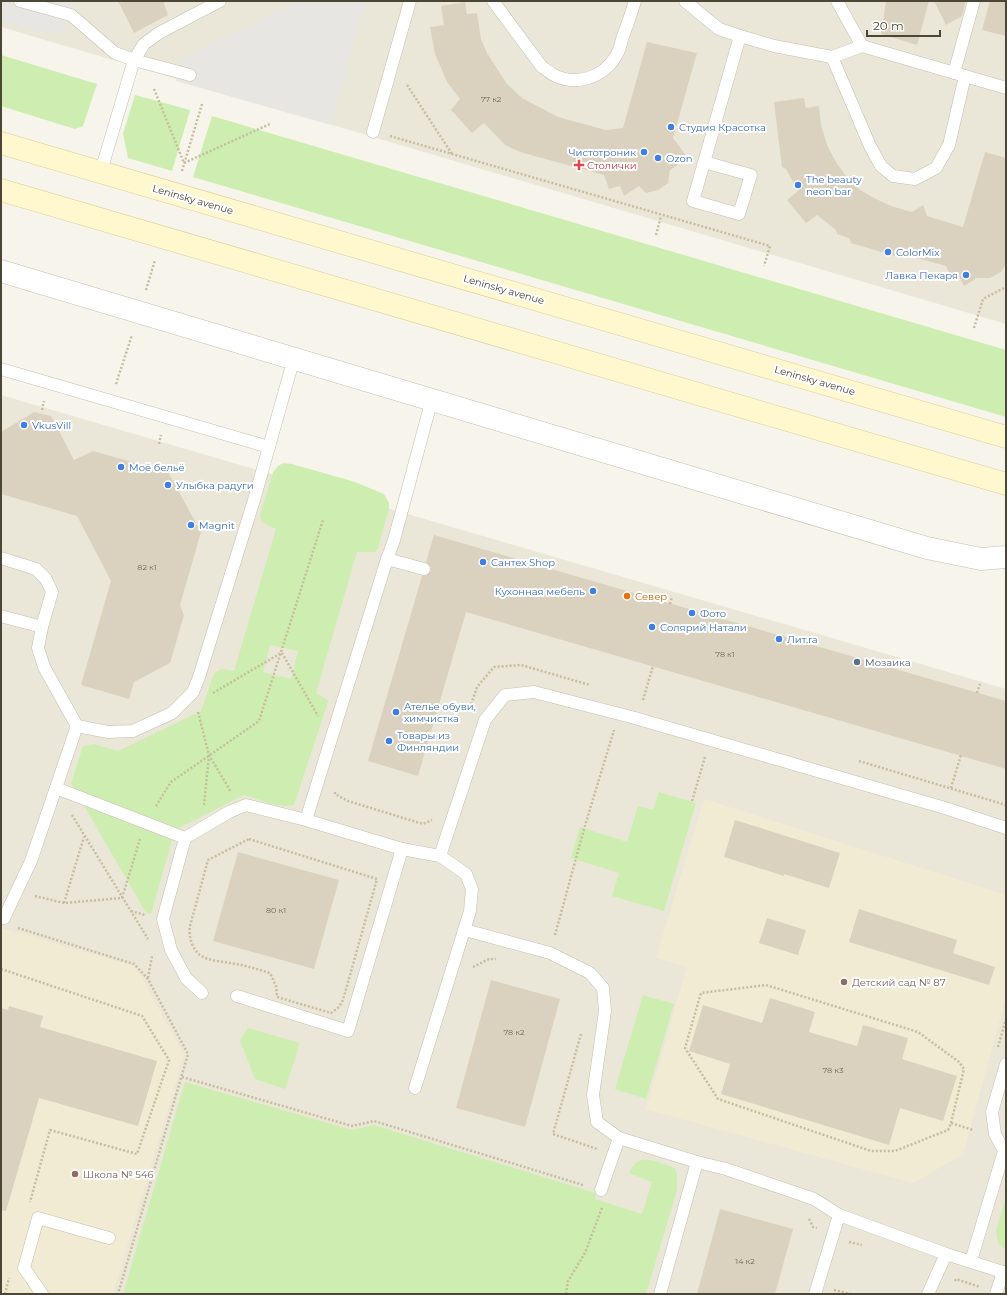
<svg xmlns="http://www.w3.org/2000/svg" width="1007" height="1295" viewBox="0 0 1007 1295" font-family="Montserrat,sans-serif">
	<rect width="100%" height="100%" fill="#f7f4eb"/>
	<!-- residential -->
	<g fill="#ebe7d8">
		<path d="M1 1H1006V324L1 27Z"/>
		<path d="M1 395 1006 689V1294H1Z"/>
	</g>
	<!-- education -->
	<g fill="#f1ebd4">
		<path d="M704 799 1006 895V997L963 1154 913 1183 646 1109 687 967 656 958Z"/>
		<path d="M1 928 136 967 184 1055 113 1294H1Z"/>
	</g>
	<!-- green -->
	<g fill="#cdeeb0" fill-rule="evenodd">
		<path d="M1 55 97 84 83 126 75 129 1 106Z"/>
		<path d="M135 95 190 110 172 171 128 158 123 134Z"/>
		<path d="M212 116 1006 350V417L193 177Z"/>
		<path d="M283 463 292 464 355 482 384 494 389 503V508L378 548 375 552H357L316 693 328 700 327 705 294 805C278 809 259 799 244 795L175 830 151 914 146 913 71 783 83 746 94 744 118 751 201 711 213 676C219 667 224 669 234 671L276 529C268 525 262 525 260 516L273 472 278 466ZM270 645 298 651 291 679 263 672Z"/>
		<path d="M659 792 696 803 664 911 612 896 619 873 571 858 580 827 627 842 638 806 653 810Z"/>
		<path d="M643 995 674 1004 646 1099 615 1089Z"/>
		<path d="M248 1028 300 1043 285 1089 255 1079 240 1040Z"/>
		<path d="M185 1082 352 1130 374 1125 596 1193 595 1199 642 1214 652 1182 629 1173C632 1168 636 1160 643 1160 653 1158 666 1165 675 1168L677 1174V1190L646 1294H123Z"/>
		<path d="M1006 1196V1250L998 1243 996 1231Z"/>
	</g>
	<!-- parking -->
	<g fill="#e8e6e2">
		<path d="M1 1H73L68 26 54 35 1 21Z"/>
		<path d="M299 1H365L331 125 176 81 183 58Z"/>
	</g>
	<!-- building -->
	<g fill="#dad2bf">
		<path d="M118 1H163L168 15 134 33Z"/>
		<path d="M886 1H929L917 45 881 34Z"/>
		<path d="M934 1H966L962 16 946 25Z"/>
		<path d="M990 1H1006V36L982 30Z"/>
		<path d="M465 2 467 14 477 13 481 39 487 53 507 84 522 98 558 117 606 130 623 128 647 42 697 53 673 138 688 158 670 170 668 183 658 190 646 193 639 186 624 196 620 186 609 189 604 175 520 152 505 145 484 123 472 133 451 110 460 99 447 82 435 54 430 27 444 25 441 6Z"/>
		<path d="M804 98 806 108 819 106 821 125 827 145 836 162 846 176 859 189 874 198 891 206 912 212 923 205 927 216 963 227 985 152 1006 158V264L1001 272 990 278H977L964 286 958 274 951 277 946 266 903 254 902 258 851 243 849 238 837 234 836 230 817 215 806 223 787 200 798 191 786 169 782 167 774 102Z"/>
		<path d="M34 412 51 416 74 460 93 451 168 472 201 532 180 605 184 615 170 663 134 682 129 699 81 685 111 581 77 516 1 494V432Z"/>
		<path d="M434 535 1006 701V769L466 612 418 776 368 761 422 576H426L431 571V567L426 562Z"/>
		<path d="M735 820 840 853 829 888 784 874V876L724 857Z"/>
		<path d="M238 852 339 880 314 969 213 941Z"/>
		<path d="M859 909 957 940 953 953 995 967 989 985 849 942Z"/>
		<path d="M767 918 806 930 798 955 759 943Z"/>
		<path d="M491 980 560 999 525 1127 456 1108Z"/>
		<path d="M770 998 815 1012 809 1032 857 1046 863 1025 908 1038 902 1059 957 1076 943 1121 900 1108 889 1145 721 1094 730 1064 689 1051 703 1005 762 1023Z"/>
		<path d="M9 1006 43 1016 40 1027 157 1061 138 1126 39 1098 6 1211 1 1210V1008L8 1010Z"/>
		<path d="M720 1209 793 1229 775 1294H697Z"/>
	</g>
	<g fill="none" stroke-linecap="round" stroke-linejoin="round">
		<!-- service casing -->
		<g stroke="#c4beac" stroke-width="13">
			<g id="service">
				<path d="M20 1 71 15 115 53 134 60 190 75"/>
				<path d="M493 1 542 67C546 69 549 72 552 74 575 87 603 78 616 56 619 51 621 45 622 39 627 26 631 14 635 1"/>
				<path d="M685 1 719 29 740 36 774 46 832 57 862 46 1006 88"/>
				<path d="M837 1 862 46"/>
				<path d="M832 57 870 146 881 166 893 176 915 179 936 168 949 145 965 76"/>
				<path d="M954 73 974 1"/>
				<path d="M373 132 410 1"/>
				<path d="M704 162 751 175 739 214 693 201 740 36"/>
				<path d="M101 171 134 60 144 44 159 33 220 1"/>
				<path d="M1 369 269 447"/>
				<path d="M1 558 36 569 46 579 52 592 42 627 38 648 44 667 77 726"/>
				<path d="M387 559 424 569"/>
				<path d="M1 616 42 627"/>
				<path d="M56 788 185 838"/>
				<path d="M306 820 387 559 394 540 432 399"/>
				<path d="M440 856 485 720 505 695 534 692 635 718 945 808 1006 828"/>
				<path d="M4 918 31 861 77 726 108 732 133 731 172 713 193 692 199 677 254 500 294 358"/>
				<path d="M465 930 550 953 590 973 603 988 605 1011 593 1095 597 1122 619 1138 697 1162 726 1169 814 1199 839 1215 946 1254 1006 1273"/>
				<path d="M202 993 186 978 171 950 163 919 185 838 229 812 246 805 306 820 402 849 440 856 466 874 472 889 470 911 415 1088"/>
				<path d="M237 996 348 1031 402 849"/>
				<path d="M601 1190 619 1138"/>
				<path d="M971 1261 1004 1151 995 1134 992 1112 1006 1064"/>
				<path d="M42 1294 24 1268 38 1218 109 1238"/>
				<path d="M660 1294 697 1162"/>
				<path d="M815 1294 839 1215"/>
				<path d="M928 1294 946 1254"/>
				<path d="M996 1294 1003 1272"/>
			</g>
		</g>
		<!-- minor casing -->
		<g stroke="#c4beac" stroke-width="23">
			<path id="minor" d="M1 271 927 548 981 559 1006 557"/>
		</g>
		<!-- secondary casing -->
		<g stroke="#dbcf97" stroke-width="23">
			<g id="secondary">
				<path d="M1 143 1006 437"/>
				<path d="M1 190 1006 484"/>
			</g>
		</g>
		<!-- path -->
		<g stroke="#c7bc9c" stroke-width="2.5" stroke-dasharray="2 2" stroke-linecap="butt">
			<path d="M407 85 452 154"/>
			<path d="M154 89 184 163 270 124"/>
			<path d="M390 136 770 246 764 266"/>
			<path d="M182 171 202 104"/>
			<path d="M656 235 661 216"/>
			<path d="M146 290 155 260"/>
			<path d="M974 328 983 299 1006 287"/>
			<path d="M116 384 132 335"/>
			<path d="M42 410 44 401"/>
			<path d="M159 444 161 435"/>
			<path d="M670 604 672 597"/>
			<path d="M282 653 318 716"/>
			<path d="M213 693 281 653"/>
			<path d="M977 693 980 684"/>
			<path d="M643 700 653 666"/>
			<path d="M470 708 477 687 494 667 521 665 590 685"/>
			<path d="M198 712 209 755 231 792"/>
			<path d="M859 761 1006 805"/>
			<path d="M951 788 961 755"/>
			<path d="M335 792V794L348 801 423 824 432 820"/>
			<path d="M692 801 705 757"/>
			<path d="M204 805 209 756"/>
			<path d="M156 806 171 782 259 721 323 520"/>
			<path d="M72 815 148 939"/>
			<path d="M249 839 377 879 343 1000 339 1007 331 1013 277 997 276 986 270 973C257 969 244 965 230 963 220 961 208 961 200 955 192 949 188 935 190 926L208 860Z"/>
			<path d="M35 896 64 903 122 898 140 839"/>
			<path d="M64 903 84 837"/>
			<path d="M131 911 145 915"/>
			<path d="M18 928 134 964 148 979 188 1054 118 1294"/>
			<path d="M555 935 584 829 614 730"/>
			<path d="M473 967 489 959H496"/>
			<path d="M1 969 142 1016 169 1060 137 1154 50 1130 30 1202"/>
			<path d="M148 978 152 956"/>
			<path d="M581 1034 553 1134 597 1149"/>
			<path d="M998 1047 1006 1019"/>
			<path d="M182 1077 352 1126 374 1121 583 1185"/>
			<path d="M951 1123 964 1069 959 1062 918 1032 766 985 701 993 685 1048 718 1099 871 1151H895L948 1130 951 1123 973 1130"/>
			<path d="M809 1219 813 1227 817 1228"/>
			<path d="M849 1242 862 1245"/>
			<path d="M955 1281 956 1279 980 1287"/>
			<path d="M834 1290 851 1294"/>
			<path d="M5 1294 9 1278"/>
			<path d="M566 1294 568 1281 585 1253 602 1208"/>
		</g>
		<!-- service -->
		<use href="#service" stroke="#fff" stroke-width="12"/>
		<!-- minor -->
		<use href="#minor" stroke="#fff" stroke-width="22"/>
		<!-- secondary -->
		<use href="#secondary" stroke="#fff7cd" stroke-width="22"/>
	</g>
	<!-- markers -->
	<g fill="#3f7fe0" stroke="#fff" stroke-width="1.5">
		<circle cx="671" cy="127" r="4"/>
		<circle cx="644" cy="152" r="4"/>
		<circle cx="658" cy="158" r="4"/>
		<circle cx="798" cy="185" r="4"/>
		<circle cx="888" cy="252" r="4"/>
		<circle cx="966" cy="275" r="4"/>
		<circle cx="24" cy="425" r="4"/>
		<circle cx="121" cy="467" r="4"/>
		<circle cx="168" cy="485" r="4"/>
		<circle cx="191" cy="525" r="4"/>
		<circle cx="483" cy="562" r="4"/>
		<circle cx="593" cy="591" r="4"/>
		<circle cx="692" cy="613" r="4"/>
		<circle cx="652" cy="627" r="4"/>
		<circle cx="779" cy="639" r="4"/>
		<circle cx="396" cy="712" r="4"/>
		<circle cx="389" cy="741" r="4"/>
	</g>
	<path fill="#e0444e" stroke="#fff" stroke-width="1.5" d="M577 159h4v4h4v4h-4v4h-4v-4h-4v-4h4z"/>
	<circle fill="#e8710a" stroke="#fff" stroke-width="1.5" cx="627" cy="596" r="4"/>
	<circle fill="#5c6f8a" stroke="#fff" stroke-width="1.5" cx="857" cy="662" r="4"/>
	<g fill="#8d6e63" stroke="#fff" stroke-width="1.5">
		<circle cx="844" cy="982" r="4"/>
		<circle cx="75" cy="1174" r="4"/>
	</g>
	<g text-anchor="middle" stroke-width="4" stroke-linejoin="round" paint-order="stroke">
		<!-- number labels -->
		<g font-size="8" fill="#706959">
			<text x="491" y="102">77 к2</text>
			<text x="147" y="570">82 к1</text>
			<text x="725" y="657">78 к1</text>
			<text x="276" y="913">80 к1</text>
			<text x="514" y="1035">78 к2</text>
			<text x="833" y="1073">78 к3</text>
			<text x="745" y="1264">14 к2</text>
		</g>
		<!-- shop labels -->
		<g font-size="10" fill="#366cbe" stroke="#fff" text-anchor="start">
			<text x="679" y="131">Студия Красотка</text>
			<text x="636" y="156" text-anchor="end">Чистотроник</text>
			<text x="666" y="162">Ozon</text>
			<text x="806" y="183">The beauty<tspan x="806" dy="12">neon bar</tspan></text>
			<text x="896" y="256">ColorMix</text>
			<text x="958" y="279" text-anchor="end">Лавка Пекаря</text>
			<text x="32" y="429">VkusVill</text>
			<text x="129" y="471">Моё бельё</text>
			<text x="176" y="489">Улыбка радуги</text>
			<text x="199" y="529">Magnit</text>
			<text x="491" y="566">Сантех Shop</text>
			<text x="585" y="595" text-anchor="end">Кухонная мебель</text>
			<text x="700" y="617">Фото</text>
			<text x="660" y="631">Солярий Натали</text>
			<text x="787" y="643">Лит.ra</text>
			<text x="404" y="710">Ателье обуви,<tspan x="404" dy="12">химчистка</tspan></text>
			<text x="397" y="739">Товары из<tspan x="397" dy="12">Финляндии</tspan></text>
		</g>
		<!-- health labels -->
		<g font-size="10" fill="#be3a42" stroke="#fff" text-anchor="start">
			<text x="587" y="169">Столички</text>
		</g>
		<!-- street labels -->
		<g font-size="10" fill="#4c4637" stroke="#fff">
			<text transform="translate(193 199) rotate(16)" y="4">Leninsky avenue</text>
			<text transform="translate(504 289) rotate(16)" y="4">Leninsky avenue</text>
			<text transform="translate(815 380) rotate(16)" y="4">Leninsky avenue</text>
		</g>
		<!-- food labels -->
		<g font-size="10" fill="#c56008" stroke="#fff" text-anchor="start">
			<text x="635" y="600">Север</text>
		</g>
		<!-- service labels -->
		<g font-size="10" fill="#4e5e75" stroke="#fff" text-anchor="start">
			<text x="865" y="666">Мозаика</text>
		</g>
		<!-- education labels -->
		<g font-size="10" fill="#785e54" stroke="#fff" text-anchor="start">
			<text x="852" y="986">Детский сад № 87</text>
			<text x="83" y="1178">Школа № 546</text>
		</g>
	</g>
	<!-- border -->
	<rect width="1007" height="1295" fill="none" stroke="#4c4637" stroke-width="4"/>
	<!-- scale -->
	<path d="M867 30v6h73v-6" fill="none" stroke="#4c4637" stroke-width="2"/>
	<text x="873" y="30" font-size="12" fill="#4c4637" stroke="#ffffff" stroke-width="3" paint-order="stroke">20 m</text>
</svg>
